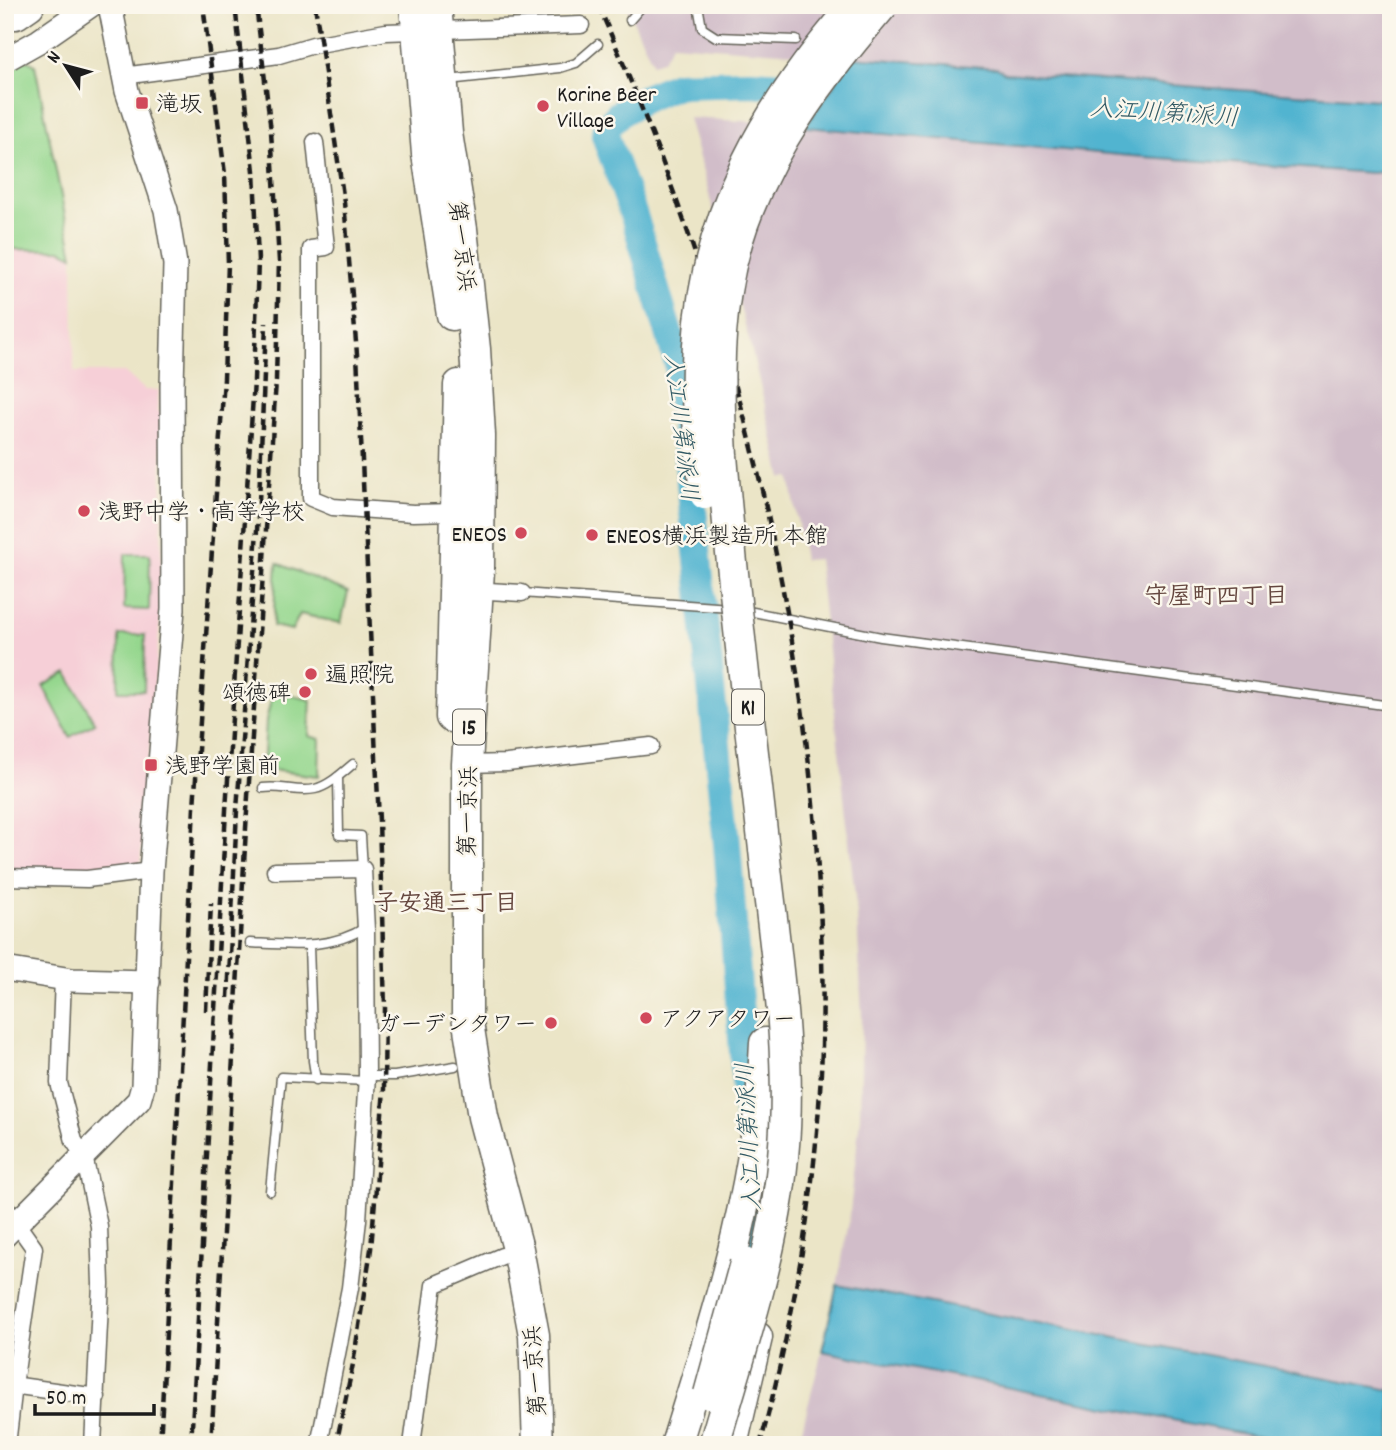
<svg xmlns="http://www.w3.org/2000/svg" width="1396" height="1450" viewBox="0 0 1396 1450" font-family="Dekko,'Klee One',sans-serif">
	<rect width="100%" height="100%" fill="#fbf7ec"/>
	<filter id="ink" filterUnits="userSpaceOnUse"><feTurbulence type="fractalNoise" baseFrequency=".0143" numOctaves="2"/><feDisplacementMap in="SourceGraphic" scale="14" xChannelSelector="R" yChannelSelector="G"/><feConvolveMatrix kernelMatrix="1 2 1 2 8 2 1 2 1" color-interpolation-filters="sRGB"/></filter>
	<filter id="wash" filterUnits="userSpaceOnUse"><feTurbulence type="fractalNoise" baseFrequency=".00686" numOctaves="4" result="noise"/><feDisplacementMap in="SourceGraphic" scale="28" xChannelSelector="R" yChannelSelector="G"/><feGaussianBlur stdDeviation="1.57" result="paint"/><feColorMatrix in="noise" values="0 0 0 0 0 0 0 0 0 0 0 0 0 0 0 0 0 1.4 0 .05"/><feComposite in="paint" operator="in"/></filter>
	<g filter="url(#wash)">
		<rect width="100%" height="100%" fill="#ebe5c7"/>
		<!-- built -->
		<path fill="#f6cfd7" d="M5 249 61 250 73 256 74 372H124L145 390H159L157 411 162 412 161 609 140 867 5 870Z"/>
		<!-- industrial -->
		<g fill="#d1bdc9">
			<path d="M626 5H1391V101L1005 73 997 68 672 44 663 60 653 64Z"/>
			<path d="M688 118 778 123 1131 156 1372 173 1391 171V1390L837 1285 849 1222 860 1117 862 1018 857 915 818 559 804 560 790 477 782 478 751 347Z"/>
			<path d="M822 1351 1300 1445H798Z"/>
		</g>
		<!-- green -->
		<g fill="#95d78e" stroke="#587a55" stroke-width="2">
			<path d="M5 48 35 65 73 256 61 250 5 249Z"/>
			<path d="M125 554H150L149 610 124 609Z"/>
			<path d="M277 563 348 592 341 623 300 614 292 630 273 626Z"/>
			<path d="M119 635H145L144 691H118Z"/>
			<path d="M67 673 95 723 70 737 43 686Z"/>
			<path d="M273 691 311 700 309 736 320 739 319 776 263 769 266 721Z"/>
		</g>
		<!-- water -->
		<g fill="#51b4d0" stroke="#366876" stroke-width="2">
			<path d="M853 57 997 68 1005 73 1391 101V171L1372 173 1131 156 805 127Z"/>
			<path d="M837 1285 1391 1390V1445H1300L822 1351Z"/>
		</g>
		<g fill="none" stroke-linecap="round" stroke-linejoin="round">
			<!-- river -->
			<g stroke="#51b4d0" stroke-width="28">
				<path d="M749 1130 727 844 678 364 635 219 605 135 606 128 619 114 645 98 677 85 751 83 812 87"/>
				<path d="M752 1195 753 1288"/>
			</g>
		</g>
	</g>
	<g filter="url(#ink)">
		<g fill="none" stroke-linecap="round" stroke-linejoin="round">
			<!-- lane casing -->
			<g stroke="#646258" stroke-width="11">
				<g id="lane">
					<path d="M698 5 702 28 716 37 796 40"/>
					<path d="M630 20 643 5"/>
					<path d="M448 80 560 68 576 63 598 44"/>
					<path d="M522 593 730 608"/>
					<path d="M743 610 881 637 1391 706"/>
					<path d="M338 777 339 835 361 836 363 869"/>
					<path d="M263 788C281 785 298 793 315 789 329 786 342 773 353 764"/>
					<path d="M250 943C289 945 331 950 366 927"/>
					<path d="M309 946 313 1061 316 1080"/>
					<path d="M367 1076H395L455 1066"/>
					<path d="M270 1191 281 1077 367 1081"/>
				</g>
			</g>
			<!-- street casing -->
			<g stroke="#646258" stroke-width="19">
				<g id="street">
					<path d="M123 76 279 55 313 45 386 32 581 25"/>
					<path d="M315 142 326 247 311 249V498L333 507 413 513 455 512"/>
					<path d="M472 590 522 593"/>
					<path d="M467 764 507 763 651 746"/>
					<path d="M275 871 363 869 366 930 367 1076 358 1220 350 1288 319 1445"/>
					<path d="M5 877 87 879 151 871"/>
					<path d="M63 978 59 1083 74 1141 84 1156 99 1226 101 1284 93 1445"/>
					<path d="M5 1207 34 1248 14 1385 7 1445"/>
					<path d="M5 1384 97 1397"/>
					<path d="M412 1445 434 1285 502 1256"/>
				</g>
			</g>
			<!-- secondary casing -->
			<g stroke="#646258" stroke-width="26">
				<g id="secondary">
					<path d="M5 60 39 41 91 5"/>
					<path d="M5 969 72 980 148 982"/>
					<path d="M5 1235 139 1100 143 1086 151 871 173 609 172 386 175 264 166 210 127 91 110 5"/>
				</g>
			</g>
			<!-- highway casing -->
			<g stroke="#646258" stroke-width="33">
				<g id="highway">
					<path d="M415 5 427 154 452 315"/>
					<path d="M436 5 447 133 462 229 475 349 480 435 479 570 467 764V1016L483 1117 518 1249 534 1335 538 1445"/>
					<path d="M16 14 29 5"/>
					<path d="M451 717 459 385"/>
					<path d="M676 1445C718 1309 759 1186 765 1043"/>
					<path d="M732 1445 757 1337"/>
				</g>
			</g>
			<!-- lane -->
			<use href="#lane" stroke="#fff" stroke-width="8"/>
			<!-- street -->
			<use href="#street" stroke="#fff" stroke-width="16"/>
			<!-- secondary -->
			<use href="#secondary" stroke="#fff" stroke-width="23"/>
			<!-- highway -->
			<use href="#highway" stroke="#fff" stroke-width="30"/>
			<!-- rail -->
			<g stroke="#1c1c1c" stroke-width="4.5" stroke-dasharray="10 5" stroke-linecap="butt">
				<path d="M315 5 344 202 357 354 379 821 385 1007 384 1089 371 1249 353 1364 336 1445"/>
				<path d="M598 5C715 268 791 540 815 827 821 908 825 990 821 1072 815 1197 793 1324 760 1445"/>
				<path d="M228 998 237 810 259 502 266 323"/>
				<path d="M206 1011 211 903"/>
				<path d="M160 1445 194 807 224 379 228 263 225 174 203 5"/>
				<path d="M191 1445 226 810 254 381 258 261 254 171 235 5"/>
				<path d="M211 1445 247 811 276 381 279 261 271 131 256 5"/>
			</g>
			<!-- highway-bridge casing -->
			<g stroke="#646258" stroke-width="33" stroke-linecap="butt">
				<g id="highway-bridge">
					<path d="M705 494C700 445 694 395 698 345 706 211 768 103 856 5"/>
					<path d="M709 1394 745 1263"/>
					<path d="M714 1445C741 1349 774 1256 783 1157 792 1063 778 970 767 877 752 737 733 596 722 455 719 400 717 346 726 291 743 180 812 87 883 5"/>
				</g>
			</g>
			<!-- highway-bridge -->
			<use href="#highway-bridge" stroke="#fff" stroke-width="30"/>
		</g>
	</g>
	<!-- markers -->
	<g fill="#d1495b" stroke="#fbf7ec" stroke-width="2.5">
		<rect x="135" y="96" width="14" height="14" rx="3.5"/>
		<circle cx="543" cy="106" r="7"/>
		<circle cx="84" cy="511" r="7"/>
		<circle cx="521" cy="533" r="7"/>
		<circle cx="592" cy="535" r="7"/>
		<circle cx="311" cy="674" r="7"/>
		<circle cx="305" cy="692" r="7"/>
		<rect x="144" y="758" width="14" height="14" rx="3.5"/>
		<circle cx="646" cy="1018" r="7"/>
		<circle cx="551" cy="1023" r="7"/>
	</g>
	<g text-anchor="middle" stroke-width="5" stroke-linejoin="round" paint-order="stroke">
		<!-- shield labels -->
		<g fill="#fbf7ec" stroke="#5f5e5a" stroke-width="2">
			<rect x="732" y="689.5" width="32" height="35" rx="5"/>
			<rect x="453" y="709.5" width="32" height="35" rx="5"/>
		</g>
		<g font-size="21" font-weight="bold" fill="#1c1c1c">
			<text x="748" y="714">K1</text>
			<text x="469" y="734">15</text>
		</g>
		<!-- poi labels -->
		<g font-size="23" fill="#1c1c1c" stroke="#fbf7ec" text-anchor="start">
			<text x="557" y="101">Korine Beer<tspan x="557" dy="26">Village</tspan></text>
			<text x="156" y="111">滝坂</text>
			<text x="98" y="519">浅野中学・高等学校</text>
			<text x="507" y="541" text-anchor="end">ENEOS</text>
			<text x="606" y="543">ENEOS横浜製造所 本館</text>
			<text x="325" y="682">遍照院</text>
			<text x="291" y="700" text-anchor="end">頌徳碑</text>
			<text x="165" y="773">浅野学園前</text>
			<text x="660" y="1026">アクアタワー</text>
			<text x="537" y="1031" text-anchor="end">ガーデンタワー</text>
		</g>
		<!-- street labels -->
		<g font-size="23" fill="#1c1c1c" stroke="#fbf7ec">
			<text transform="translate(463 246) rotate(83)" y="8">第一京浜</text>
			<text transform="translate(467 811) rotate(-89)" y="8">第一京浜</text>
			<text transform="translate(534 1371) rotate(-94)" y="8">第一京浜</text>
		</g>
		<!-- water labels -->
		<g font-size="24" font-style="italic" fill="#315964" stroke="#fbf7ec">
			<text transform="translate(1164 112) rotate(4)" y="8">入江川第1派川</text>
			<text transform="translate(682 427) rotate(83)" y="8">入江川第1派川</text>
			<text transform="translate(748 1137) rotate(-93)" y="8">入江川第1派川</text>
		</g>
		<!-- neighbourhood labels -->
		<g font-size="24" font-weight="bold" fill="#65473f" stroke="#fbf7ec">
			<text x="1216" y="603">守屋町四丁目</text>
			<text x="446" y="910">子安通三丁目</text>
		</g>
	</g>
	<!-- margin -->
	<rect width="1396" height="1450" fill="none" stroke="#fbf7ec" stroke-width="28"/>
	<!-- north arrow -->
	<g transform="translate(66 66) rotate(306)" stroke="#fbf7ec" stroke-width="5" paint-order="stroke">
	<path d="M0-5L12 26L0 18L-12 26Z" fill="#1c1c1c"/>
	<text y="-10" font-size="19" font-weight="bold" text-anchor="middle" fill="#1c1c1c">N</text>
	</g>
	<!-- scale -->
	<path d="M35 1404v10h119v-10" fill="none" stroke="#1c1c1c" stroke-width="3.5"/>
	<text x="46" y="1404" font-size="21" fill="#1c1c1c" stroke="#fbf7ec" stroke-width="5" paint-order="stroke">50 m</text>
</svg>
